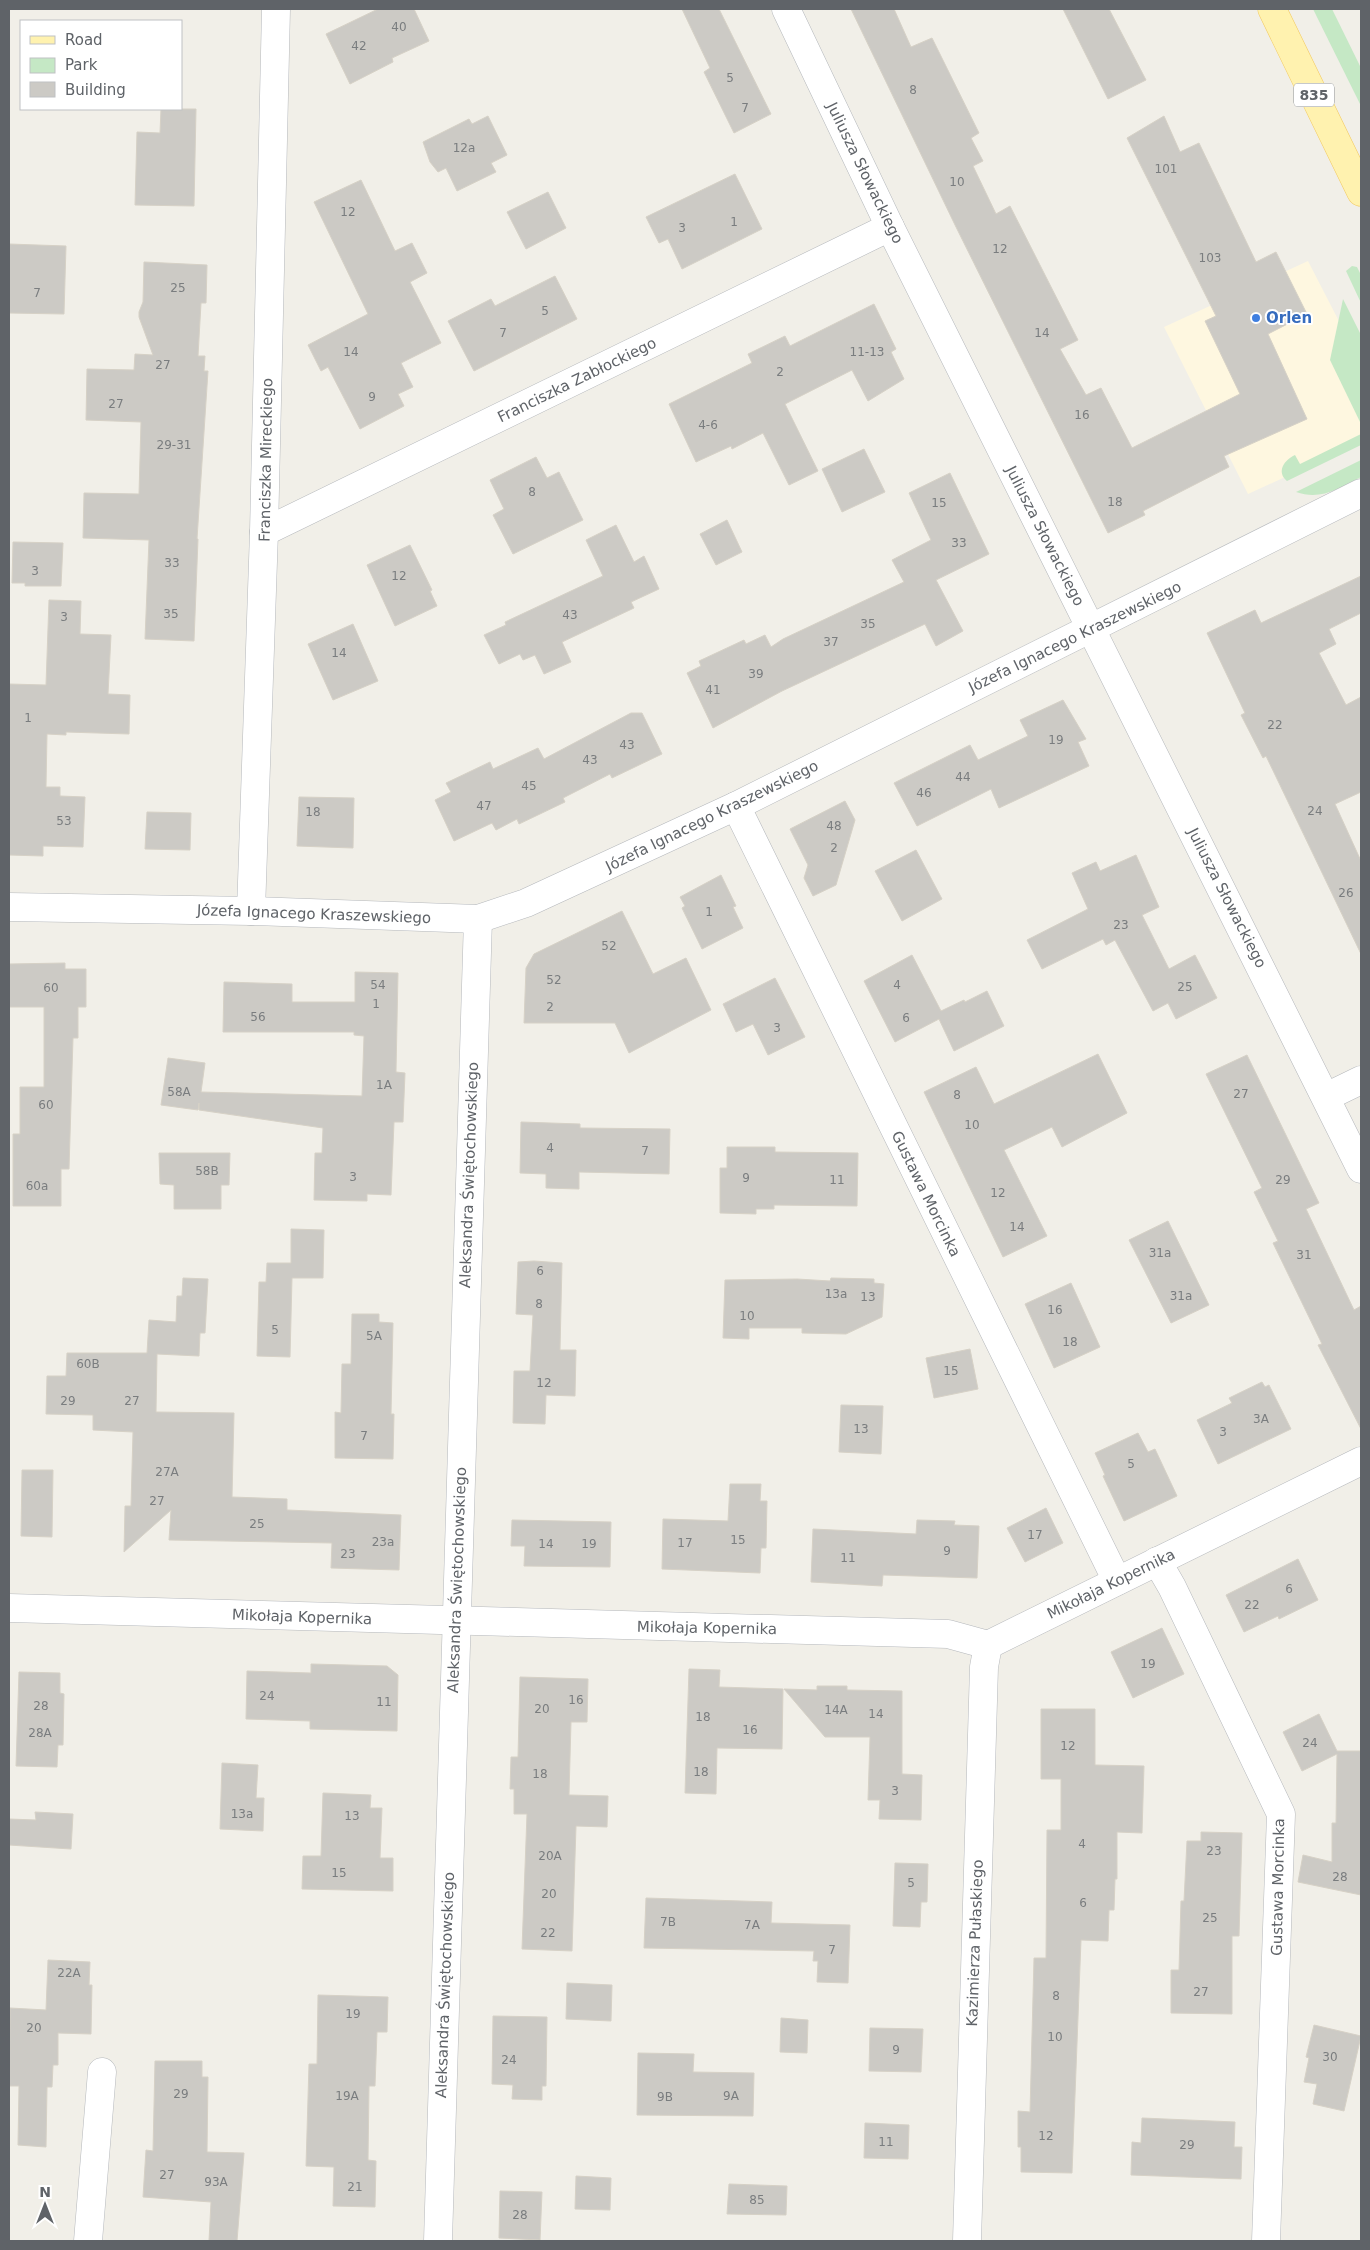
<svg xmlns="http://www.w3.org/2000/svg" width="1370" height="2250" viewBox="0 0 1370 2250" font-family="'DejaVu Sans',sans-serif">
	<rect width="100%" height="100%" fill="#f1efe8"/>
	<!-- commercial -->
	<path fill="#fef7e0" d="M1308 261 1361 364V442L1248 494 1164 327Z"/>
	<!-- green -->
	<g fill="#c5e8c5">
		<path d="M1313 9H1332L1361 68V106Z"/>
		<path d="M1352 266 1357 267 1361 275V303L1346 271Z"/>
		<path d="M1343 299 1361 335V424L1330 360Z"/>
		<path d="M1361 434V445L1287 481C1276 472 1284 460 1295 455L1300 464Z"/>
		<path d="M1361 460V477C1339 488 1321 501 1296 492Z"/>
	</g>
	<!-- building -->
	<g fill="#cccac5" stroke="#d6d1c6">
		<path d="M378 9H414L429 41 392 58 393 62 350 84 326 34Z"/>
		<path d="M682 9H719L771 114 734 133 704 72 710 68Z"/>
		<path d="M851 9H894L911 47 932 38 979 133 971 138 983 161 973 166 996 214 1010 206 1078 340 1060 349 1086 395 1101 388 1132 448 1240 394 1205 321 1216 316 1127 138 1164 116 1180 152 1199 143 1256 262 1276 252 1307 314 1268 334 1307 419 1224 456 1229 467 1143 511 1145 515 1108 533 956 227Z"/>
		<path d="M1063 9H1109L1146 80 1108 99Z"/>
		<path d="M161 109H196L194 206 135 205 137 132 160 133Z"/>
		<path d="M488 116 507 155 491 163 496 172 457 191 446 168 438 172 430 162 423 142 469 119 472 124Z"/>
		<path d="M735 174 762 229 682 269 668 239 659 243 646 217Z"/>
		<path d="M361 180 395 251 412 243 427 273 410 282 441 343 401 363 413 387 398 394 404 406 360 429 328 367 321 371 308 345 368 314 314 202Z"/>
		<path d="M548 192 566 228 526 249 507 212Z"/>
		<path d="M9 244 66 246 64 314 9 313Z"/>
		<path d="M144 262 207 265 206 303H201L198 356H205L204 371H208L197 539H198L194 641 145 639 149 540 83 538 84 493 139 494 141 422 86 420 87 369 134 370 135 354 153 355 139 317V312L143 302Z"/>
		<path d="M555 276 577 319 474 371 448 321 491 299 495 306Z"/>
		<path d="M874 304 896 349 891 352 904 379 868 401 852 370 785 404 818 471 789 485 763 433 732 449 731 446 696 462 669 404 752 363 748 354 785 336 790 346Z"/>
		<path d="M864 449 885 492 842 512 822 469Z"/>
		<path d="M536 457 547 478 559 472 583 520 513 554 493 515 504 509 490 480Z"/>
		<path d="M950 473 989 554 936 580 963 631 936 646 925 624 782 691 713 728 687 673 701 666 699 661 744 640 746 644 765 635 771 647 783 639 904 582 892 560 931 540 909 493Z"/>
		<path d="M727 520 742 552 716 565 700 534Z"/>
		<path d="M616 525 634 562 644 556 659 589 631 602 634 608 562 642 571 662 544 674 535 655 523 660 520 654 499 664 484 635 506 625 505 622 603 576 586 540Z"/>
		<path d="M13 542 63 543 61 586H25V583H12Z"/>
		<path d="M410 545 432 590 430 591 437 606 395 626 367 565Z"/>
		<path d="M1361 576V613L1329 629 1336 644 1319 653 1346 705 1361 697V792L1335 804 1361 861V954L1266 756 1263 758 1241 715 1245 713 1207 633 1255 610 1261 623Z"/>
		<path d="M49 600 81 601 80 634 111 635 108 694 130 695 129 734 66 732V735L47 734 46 787H60V796L85 797 83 847 43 846V856L9 855V684L46 685Z"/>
		<path d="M353 624 378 681 333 700 308 644Z"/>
		<path d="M1063 700 1086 739 1078 742 1089 766 999 808 991 789 917 826 894 783 970 745 978 760 1028 736 1020 720Z"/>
		<path d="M631 713H642L662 754 612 778 610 774 563 798 565 802 519 824 517 819 496 830 492 823 454 841 435 800 451 792 446 783 490 762 493 769 538 748 544 759Z"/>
		<path d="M299 797 354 798 353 848 297 846Z"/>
		<path d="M845 801 855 820 836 885 813 896 804 878 808 865 790 829Z"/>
		<path d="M147 812 191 813 190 850 145 849Z"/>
		<path d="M916 850 942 899 902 921 875 871Z"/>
		<path d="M1136 855 1159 907 1142 915 1169 969 1195 955 1217 998 1176 1019 1168 1003 1153 1011 1115 940 1106 945 1103 939 1042 969 1027 940 1088 909 1072 873 1096 862 1100 871Z"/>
		<path d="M721 875 736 906 733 907 743 928 702 949 682 908 685 906 680 897Z"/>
		<path d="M622 911 653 974 686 958 711 1010 629 1053 615 1023H524L526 968 534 954Z"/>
		<path d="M912 955 941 1011 964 1000 965 1002 987 991 1004 1026 954 1051 939 1019 895 1042 864 981Z"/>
		<path d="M65 963V969H86V1007H78V1038H73L69 1169H61V1206H13V1134H20V1087H44V1007H9V964Z"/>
		<path d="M355 972 398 973 396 1072 405 1073 403 1122H394L391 1195 367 1194V1201L314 1200 315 1153H322L323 1128 199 1110V1103L198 1110 161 1105 168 1058 205 1063 201 1092 362 1096 364 1036 354 1035V1032H223L224 982 292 984V1002H355Z"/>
		<path d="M775 978 805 1037 768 1055 753 1024 736 1032 723 1004Z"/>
		<path d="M1098 1054 1127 1113 1062 1147 1052 1127 1004 1150 1047 1236 1003 1257 924 1092 976 1067 994 1104Z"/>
		<path d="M1247 1055 1319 1203 1306 1209 1354 1310 1361 1306V1429L1318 1345 1322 1344 1273 1243 1278 1241 1254 1192 1262 1188 1206 1074Z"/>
		<path d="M521 1122 580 1124V1128L670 1129 669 1174 579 1172V1189L546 1188V1174L520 1173Z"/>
		<path d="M727 1147H775V1152L858 1153 857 1206 774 1205V1209H756V1214L720 1213V1168H727Z"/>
		<path d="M159 1153H230L229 1185H221V1209H174V1185L160 1184Z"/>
		<path d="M1168 1221 1209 1305 1171 1323 1129 1240Z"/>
		<path d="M291 1229 324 1230 323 1278H292L290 1357 257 1356 259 1282H266L267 1263H291Z"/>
		<path d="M534 1261 562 1263 560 1350H576L575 1396 546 1395 545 1424 513 1423 514 1371H530L533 1315 516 1314 518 1262Z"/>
		<path d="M183 1278 208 1279 205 1333H200L199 1356 157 1354 156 1412 234 1413 232 1497 287 1499V1510L401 1515 399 1570 331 1568 332 1543 169 1540 171 1510 124 1552 125 1506H131L133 1432 93 1430V1415L46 1414 47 1376H66L67 1353H147L149 1320 176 1322 177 1296H182Z"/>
		<path d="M831 1278 874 1279V1283L884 1284 882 1317 846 1334 802 1333V1328H749V1339L723 1338 725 1280 797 1279 830 1281Z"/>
		<path d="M1071 1283 1100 1347 1054 1368 1025 1304Z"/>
		<path d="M352 1314H379V1322L393 1323 391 1414H394L393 1459 335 1458V1412L341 1413 342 1364H351Z"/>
		<path d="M970 1349 978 1389 934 1398 926 1358Z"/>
		<path d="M1262 1382 1265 1387 1269 1385 1291 1429 1218 1464 1197 1420 1232 1403 1229 1398Z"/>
		<path d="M841 1405 883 1406 881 1454 839 1452Z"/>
		<path d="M1138 1433 1148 1452 1155 1449 1177 1496 1124 1521 1103 1476 1105 1475 1095 1453Z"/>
		<path d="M22 1470H53L52 1537 21 1536Z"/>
		<path d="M730 1484H761L760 1501H767L766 1548H761L760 1573 662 1569 663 1519 728 1521Z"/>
		<path d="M1046 1508 1063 1543 1025 1562 1007 1528Z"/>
		<path d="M512 1520 611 1522 610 1567 524 1566 525 1546H511Z"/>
		<path d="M917 1520 955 1521 954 1525 979 1526 977 1578 883 1575 882 1586 811 1582 813 1529 916 1534Z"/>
		<path d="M1298 1559 1318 1600 1279 1619 1278 1616 1244 1632 1226 1595Z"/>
		<path d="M1162 1628 1184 1674 1133 1698 1111 1652Z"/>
		<path d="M311 1664 387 1666 398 1675 397 1731 310 1729V1721L246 1719 247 1671 311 1673Z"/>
		<path d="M689 1669 720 1670 719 1687 783 1689 782 1749 717 1748 716 1794 685 1793Z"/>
		<path d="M19 1672 60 1673V1693L64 1694 63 1745H58L57 1767 16 1766Z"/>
		<path d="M520 1677 588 1679 587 1722H571L569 1795 608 1796 607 1827 576 1826 572 1951 522 1949 527 1814H514V1789H510L511 1757H518Z"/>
		<path d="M817 1686H847V1690L902 1691V1774L922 1775 921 1820 879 1819 880 1800H868L870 1737H825L784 1689 817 1690Z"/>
		<path d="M1041 1709H1095V1765L1144 1766 1142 1833 1117 1832V1879H1115L1114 1910H1109L1108 1941 1081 1940 1072 2173 1021 2172V2147H1018V2111L1030 2112 1034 1958H1046L1047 1830H1061V1779H1041Z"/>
		<path d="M1319 1714 1337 1751H1361V1895L1298 1882 1303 1855 1332 1862V1823H1336L1337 1754 1302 1771 1283 1732Z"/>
		<path d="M222 1763 258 1765 256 1798H264L263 1831 220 1829Z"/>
		<path d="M323 1793 371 1795 370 1808H382L380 1858H393V1891L302 1889 303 1856H321Z"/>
		<path d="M35 1812 73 1814 71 1849 9 1845V1819L36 1820Z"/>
		<path d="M1201 1832 1242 1833 1239 1936H1232V2014L1171 2013V1970H1179L1181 1901H1184L1187 1841H1201Z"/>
		<path d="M895 1863 928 1864 927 1902H921L920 1927 893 1926Z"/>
		<path d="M646 1898 772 1902 771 1923 850 1925 848 1983 817 1982 818 1961H813L814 1951 644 1948Z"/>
		<path d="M48 1960 90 1962 89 1985H92L91 2034 58 2033V2065H53L52 2087H47L46 2147 18 2145 19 2086H9L10 2008 46 2010Z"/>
		<path d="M567 1983 612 1985 611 2021 566 2019Z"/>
		<path d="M318 1995 388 1997 387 2032H377L375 2086H369L368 2160 376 2161 375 2207 333 2206 334 2167 306 2166 309 2064H317Z"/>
		<path d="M493 2016 547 2017 546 2086H542V2100L512 2099 513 2085 492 2084Z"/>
		<path d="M781 2018 808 2020 807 2053 780 2052Z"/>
		<path d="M1314 2025 1361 2036 1344 2111 1313 2104 1317 2084 1304 2082 1309 2058 1306 2057Z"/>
		<path d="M870 2028 923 2029 921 2072 869 2071Z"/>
		<path d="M638 2053 694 2054 693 2072 754 2073 753 2116 637 2115Z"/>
		<path d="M155 2061H202V2077H208L207 2152 244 2153 237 2241H209L211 2202 143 2197 146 2150 153 2151Z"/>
		<path d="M1142 2118 1235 2122 1234 2147H1242L1241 2179 1131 2175 1132 2142 1141 2143Z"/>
		<path d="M865 2123 909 2125 908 2159 864 2158Z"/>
		<path d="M576 2176 611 2178 610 2210 575 2209Z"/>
		<path d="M729 2184 787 2186 786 2215 727 2214Z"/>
		<path d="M500 2191 542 2192 540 2240 499 2238Z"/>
	</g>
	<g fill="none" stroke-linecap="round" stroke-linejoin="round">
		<!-- street casing -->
		<g stroke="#b5b8bc" stroke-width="29">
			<g id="street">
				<path d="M786 9 890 227 1361 1169"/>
				<path d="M264 532 890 227"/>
				<path d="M736 806 1117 1581"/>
				<path d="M9 907 251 911 478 919 526 903 736 806 1361 493"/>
				<path d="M251 911 264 532 276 9"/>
				<path d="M1326 1097 1361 1080"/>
				<path d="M1157 1561 1172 1587 1281 1814 1266 2241"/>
				<path d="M9 1608 948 1634 988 1645 1361 1461"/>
				<path d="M88 2241 102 2072"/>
				<path d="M438 2241 478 919"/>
				<path d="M967 2241 984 1667 988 1645"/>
			</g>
		</g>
		<!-- primary casing -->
		<g stroke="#f2c960" stroke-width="29">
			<path id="primary" d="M1272 9 1361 192"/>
		</g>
		<!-- street -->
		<use href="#street" stroke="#fff" stroke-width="28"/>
		<!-- primary -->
		<use href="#primary" stroke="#fff2af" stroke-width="28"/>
	</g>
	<!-- markers -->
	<circle fill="#3f7fe0" stroke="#fff" stroke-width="2" cx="1256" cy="318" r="5"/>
	<g text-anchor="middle" stroke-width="4" stroke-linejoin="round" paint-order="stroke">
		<!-- number labels -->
		<g font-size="12" fill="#7a7d7f">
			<text x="399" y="31">40</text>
			<text x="359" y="50">42</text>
			<text x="730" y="82">5</text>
			<text x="913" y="94">8</text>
			<text x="745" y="112">7</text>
			<text x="464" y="152">12a</text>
			<text x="1166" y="173">101</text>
			<text x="957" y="186">10</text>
			<text x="348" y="216">12</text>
			<text x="734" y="226">1</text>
			<text x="682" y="232">3</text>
			<text x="1000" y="253">12</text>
			<text x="1210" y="262">103</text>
			<text x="178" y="292">25</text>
			<text x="37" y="297">7</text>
			<text x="545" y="315">5</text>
			<text x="503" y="337">7</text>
			<text x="1042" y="337">14</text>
			<text x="351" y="356">14</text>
			<text x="867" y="356">11-13</text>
			<text x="163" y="369">27</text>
			<text x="780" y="376">2</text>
			<text x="372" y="401">9</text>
			<text x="116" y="408">27</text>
			<text x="1082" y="419">16</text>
			<text x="708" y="429">4-6</text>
			<text x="174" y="449">29-31</text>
			<text x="532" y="496">8</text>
			<text x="1115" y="506">18</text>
			<text x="939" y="507">15</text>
			<text x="959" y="547">33</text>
			<text x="172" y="567">33</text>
			<text x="35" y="575">3</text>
			<text x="399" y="580">12</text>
			<text x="171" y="618">35</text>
			<text x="570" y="619">43</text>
			<text x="64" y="621">3</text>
			<text x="868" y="628">35</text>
			<text x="831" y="646">37</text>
			<text x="339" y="657">14</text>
			<text x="756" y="678">39</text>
			<text x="713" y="694">41</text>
			<text x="28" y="722">1</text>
			<text x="1275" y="729">22</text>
			<text x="1056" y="744">19</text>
			<text x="627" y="749">43</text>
			<text x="590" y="764">43</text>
			<text x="963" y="781">44</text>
			<text x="529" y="790">45</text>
			<text x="924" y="797">46</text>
			<text x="484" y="810">47</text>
			<text x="1315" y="815">24</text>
			<text x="313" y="816">18</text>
			<text x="64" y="825">53</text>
			<text x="834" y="830">48</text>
			<text x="834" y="852">2</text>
			<text x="1346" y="897">26</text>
			<text x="709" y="916">1</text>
			<text x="1121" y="929">23</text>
			<text x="609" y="950">52</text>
			<text x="554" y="984">52</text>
			<text x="378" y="989">54</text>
			<text x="897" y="989">4</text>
			<text x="1185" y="991">25</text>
			<text x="51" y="992">60</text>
			<text x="376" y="1008">1</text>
			<text x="550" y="1011">2</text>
			<text x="258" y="1021">56</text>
			<text x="906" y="1022">6</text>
			<text x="777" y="1032">3</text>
			<text x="384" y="1089">1A</text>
			<text x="179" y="1096">58A</text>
			<text x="1241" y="1098">27</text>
			<text x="957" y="1099">8</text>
			<text x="46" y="1109">60</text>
			<text x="972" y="1129">10</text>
			<text x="550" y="1152">4</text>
			<text x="645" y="1155">7</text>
			<text x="207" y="1175">58B</text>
			<text x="353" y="1181">3</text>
			<text x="746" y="1182">9</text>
			<text x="837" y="1184">11</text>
			<text x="1283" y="1184">29</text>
			<text x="37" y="1190">60a</text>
			<text x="998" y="1197">12</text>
			<text x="1017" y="1231">14</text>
			<text x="1160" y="1257">31a</text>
			<text x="1304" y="1259">31</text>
			<text x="540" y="1275">6</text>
			<text x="836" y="1298">13a</text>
			<text x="1181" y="1300">31a</text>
			<text x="868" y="1301">13</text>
			<text x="539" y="1308">8</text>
			<text x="1055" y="1314">16</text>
			<text x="747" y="1320">10</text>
			<text x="275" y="1334">5</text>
			<text x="374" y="1340">5A</text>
			<text x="1070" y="1346">18</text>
			<text x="88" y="1368">60B</text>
			<text x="951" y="1375">15</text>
			<text x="544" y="1387">12</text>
			<text x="68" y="1405">29</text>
			<text x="132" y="1405">27</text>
			<text x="1261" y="1423">3A</text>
			<text x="861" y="1433">13</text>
			<text x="1223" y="1436">3</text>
			<text x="364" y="1440">7</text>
			<text x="1131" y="1468">5</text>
			<text x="167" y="1476">27A</text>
			<text x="157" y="1505">27</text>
			<text x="257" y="1528">25</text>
			<text x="1035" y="1539">17</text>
			<text x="738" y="1544">15</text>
			<text x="383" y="1546">23a</text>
			<text x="685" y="1547">17</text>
			<text x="546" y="1548">14</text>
			<text x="589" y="1548">19</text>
			<text x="947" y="1555">9</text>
			<text x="348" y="1558">23</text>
			<text x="848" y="1562">11</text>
			<text x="1289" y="1593">6</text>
			<text x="1252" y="1609">22</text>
			<text x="1148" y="1668">19</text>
			<text x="267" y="1700">24</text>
			<text x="576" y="1704">16</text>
			<text x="384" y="1706">11</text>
			<text x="41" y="1710">28</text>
			<text x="542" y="1713">20</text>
			<text x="836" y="1714">14A</text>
			<text x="876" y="1718">14</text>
			<text x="703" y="1721">18</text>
			<text x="750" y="1734">16</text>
			<text x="40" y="1737">28A</text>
			<text x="1310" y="1747">24</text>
			<text x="1068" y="1750">12</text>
			<text x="701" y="1776">18</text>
			<text x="540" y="1778">18</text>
			<text x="895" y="1795">3</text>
			<text x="242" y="1818">13a</text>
			<text x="352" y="1820">13</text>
			<text x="1082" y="1848">4</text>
			<text x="1214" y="1855">23</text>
			<text x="550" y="1860">20A</text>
			<text x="339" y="1877">15</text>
			<text x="1340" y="1881">28</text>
			<text x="911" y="1887">5</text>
			<text x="549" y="1898">20</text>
			<text x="1083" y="1907">6</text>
			<text x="1210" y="1922">25</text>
			<text x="668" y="1926">7B</text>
			<text x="752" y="1929">7A</text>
			<text x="548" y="1937">22</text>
			<text x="832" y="1954">7</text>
			<text x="69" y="1977">22A</text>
			<text x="1201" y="1996">27</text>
			<text x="1056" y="2000">8</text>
			<text x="353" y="2018">19</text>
			<text x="34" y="2032">20</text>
			<text x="1055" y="2041">10</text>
			<text x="896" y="2054">9</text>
			<text x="1330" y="2061">30</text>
			<text x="509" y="2064">24</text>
			<text x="181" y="2098">29</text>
			<text x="347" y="2100">19A</text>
			<text x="731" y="2100">9A</text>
			<text x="665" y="2101">9B</text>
			<text x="1046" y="2140">12</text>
			<text x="886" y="2146">11</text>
			<text x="1187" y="2149">29</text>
			<text x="167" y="2179">27</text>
			<text x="216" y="2186">93A</text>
			<text x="355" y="2191">21</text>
			<text x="757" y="2204">85</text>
			<text x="520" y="2219">28</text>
		</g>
		<!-- shield labels -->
		<rect fill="#fff" stroke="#8f9295" stroke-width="1" x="1294" y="83.5" width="40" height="23" rx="4"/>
		<g font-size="14" font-weight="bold" fill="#5f6368">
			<text x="1314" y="100">835</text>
		</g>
		<!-- street labels -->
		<g font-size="15" fill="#5f6368" stroke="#fff">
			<text transform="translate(865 173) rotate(64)" y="5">Juliusza Słowackiego</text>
			<text transform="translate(577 380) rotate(-26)" y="5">Franciszka Zabłockiego</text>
			<text transform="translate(266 460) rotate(-89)" y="5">Franciszka Mireckiego</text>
			<text transform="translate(1045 536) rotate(63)" y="5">Juliusza Słowackiego</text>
			<text transform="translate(1075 637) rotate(-26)" y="5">Józefa Ignacego Kraszewskiego</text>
			<text transform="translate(712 816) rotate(-26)" y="5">Józefa Ignacego Kraszewskiego</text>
			<text transform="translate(1227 898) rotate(63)" y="5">Juliusza Słowackiego</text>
			<text transform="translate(314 914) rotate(2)" y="5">Józefa Ignacego Kraszewskiego</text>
			<text transform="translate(469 1175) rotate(-88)" y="5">Aleksandra Świętochowskiego</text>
			<text transform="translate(926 1194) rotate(64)" y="5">Gustawa Morcinka</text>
			<text transform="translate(457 1580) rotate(-88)" y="5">Aleksandra Świętochowskiego</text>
			<text transform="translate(1111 1584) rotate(-26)" y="5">Mikołaja Kopernika</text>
			<text transform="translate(302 1617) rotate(2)" y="5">Mikołaja Kopernika</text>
			<text transform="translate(707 1628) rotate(1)" y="5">Mikołaja Kopernika</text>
			<text transform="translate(1278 1887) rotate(-89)" y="5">Gustawa Morcinka</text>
			<text transform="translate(975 1943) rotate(-88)" y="5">Kazimierza Pułaskiego</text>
			<text transform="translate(445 1985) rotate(-88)" y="5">Aleksandra Świętochowskiego</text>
		</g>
		<!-- shop labels -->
		<g font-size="15" font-weight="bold" fill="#366cbe" stroke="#fff" text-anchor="start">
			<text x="1266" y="323">Orlen</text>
		</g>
	</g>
	<!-- border -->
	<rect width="1370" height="2250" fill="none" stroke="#5f6368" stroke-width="20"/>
	<!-- legend -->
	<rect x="20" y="20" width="162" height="90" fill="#ffffff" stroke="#bfc1c3"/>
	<rect x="30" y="36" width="25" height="8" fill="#fff2af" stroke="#bfc1c3"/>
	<text x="65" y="45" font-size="15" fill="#5f6368">Road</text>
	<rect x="30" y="58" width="25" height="15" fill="#c5e8c5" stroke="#bfc1c3"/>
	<text x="65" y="70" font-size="15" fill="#5f6368">Park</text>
	<rect x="30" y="82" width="25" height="15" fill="#cccac5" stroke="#bfc1c3"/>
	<text x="65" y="95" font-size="15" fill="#5f6368">Building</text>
	<!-- north arrow -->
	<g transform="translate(45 2205)" stroke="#ffffff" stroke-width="4" paint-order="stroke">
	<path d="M0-4L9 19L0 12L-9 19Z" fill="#5f6368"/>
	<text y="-8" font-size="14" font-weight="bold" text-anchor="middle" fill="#5f6368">N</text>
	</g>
</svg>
